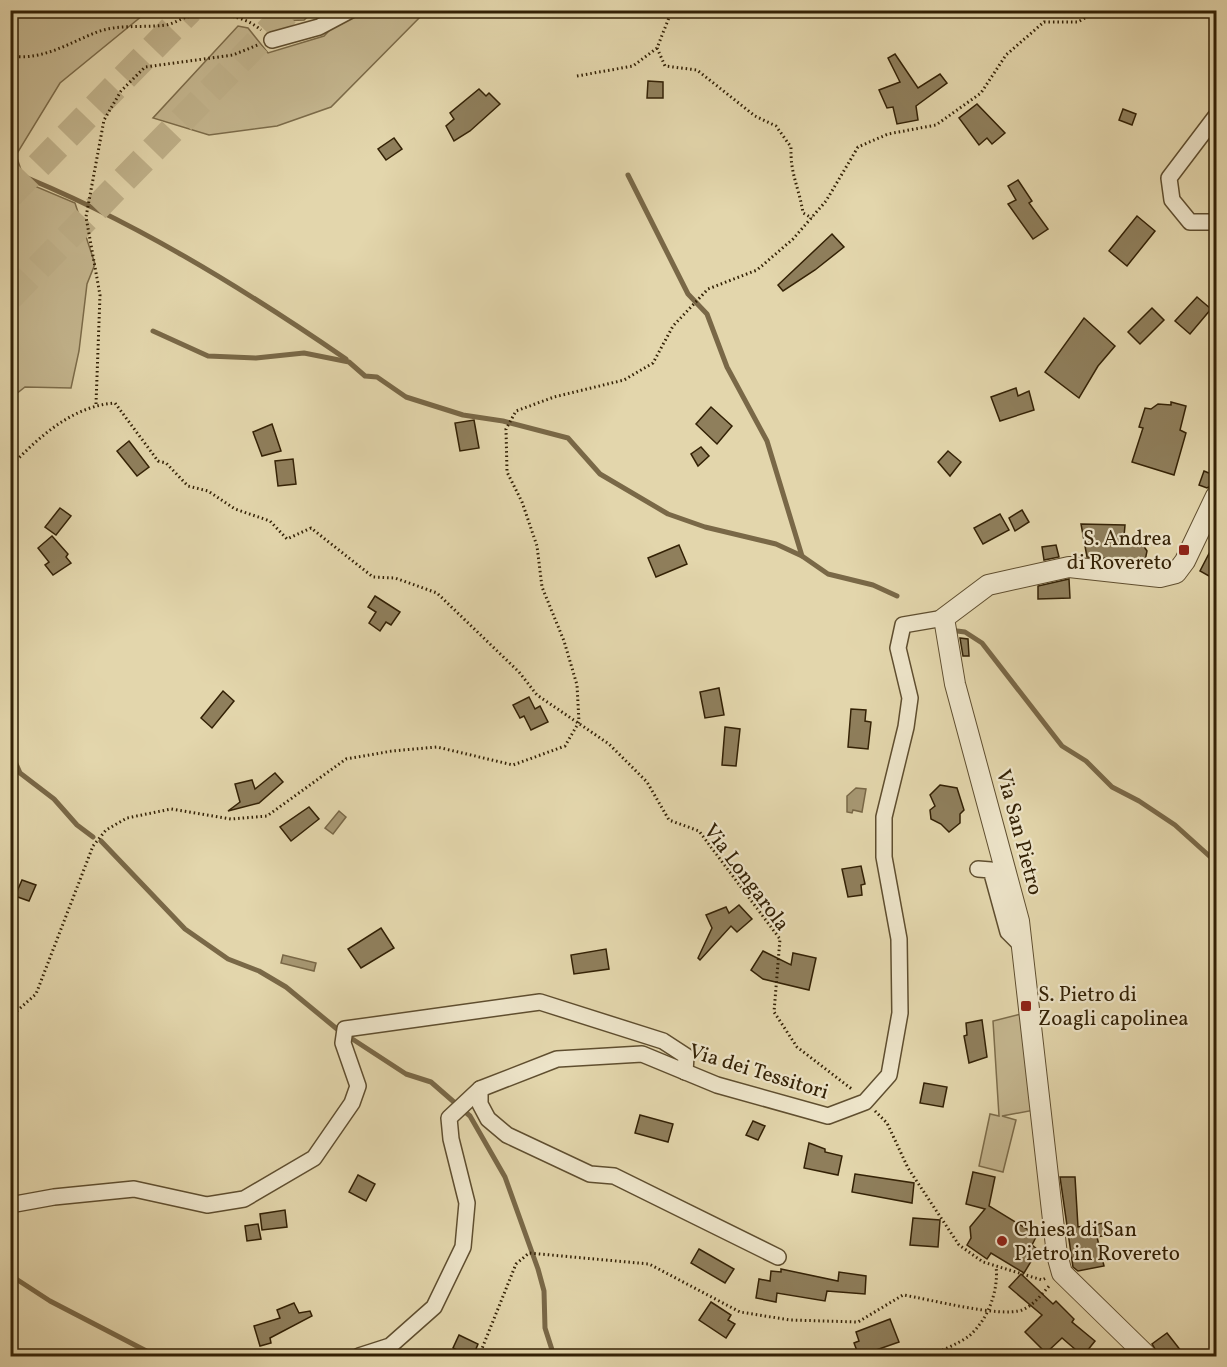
<svg xmlns="http://www.w3.org/2000/svg" width="1227" height="1367" viewBox="0 0 1227 1367" font-family="Vollkorn,serif">
	<rect width="100%" height="100%" fill="#e3d6ac"/>
	<filter id="stains"><feTurbulence type="fractalNoise" baseFrequency=".00333" numOctaves="4"/><feColorMatrix values="0 0 0 0 .2 0 0 0 0 .09 0 0 0 0 .02 0 0 0 .5 -.17"/></filter>
	<radialGradient id="worn" r=".72"><stop offset=".6" stop-color="#630" stop-opacity="0"/><stop offset="1" stop-color="#630" stop-opacity=".3"/></radialGradient>
	<!-- green -->
	<g fill="#c5b790" stroke="#7c6c4a" stroke-width="1.5">
		<path d="M11 10 148 11 60 83 16 155 25 182 75 203 95 264 87 284 79 351 71 388 25 387 11 398Z"/>
		<path d="M269 11H315L304 20 279 21Z"/>
		<path d="M348 11H426L331 107 277 126 209 135 153 118 238 26 248 28 268 53 324 36Z"/>
		<path d="M1029 1012 1040 1109 1002 1116 1016 1120 1003 1172 979 1166 990 1114 999 1116 993 1021Z"/>
	</g>
	<!-- water -->
	<g fill="#a79873" stroke="#796847" stroke-width="1.5">
		<path d="M856 788 866 789 862 812 853 810 852 813 847 812V796Z"/>
		<path d="M339 811 346 817 333 834 325 828Z"/>
		<path d="M283 955 316 963 314 971 281 963Z"/>
	</g>
	<g fill="none" stroke-linecap="round" stroke-linejoin="round">
		<!-- stream -->
		<g stroke="#796847" stroke-width="5">
			<path d="M10 171C129 218 241 287 346 359"/>
			<path d="M628 175 688 294 707 314 727 367 767 441 802 556"/>
			<path d="M153 331 208 356 256 358 304 353 349 362 365 376 377 377 406 397 463 415 503 421 568 438 600 474 668 514 705 527 776 544 802 556 828 574 873 585 897 596"/>
			<path d="M957 631 965 632 982 643 1062 746 1086 761 1112 787 1139 801 1175 825 1216 862"/>
			<path d="M10 750 20 773 54 799 77 825 93 837"/>
			<path d="M101 841 185 929 228 959 259 971 286 987 337 1029 406 1074 431 1082 470 1116 505 1177 538 1269 544 1291 545 1328 554 1356"/>
			<path d="M10 1275 50 1301 156 1356"/>
		</g>
	</g>
	<!-- building -->
	<g fill="#8f7f5c" stroke="#332105" stroke-width="1.5">
		<path d="M895 54 918 88 940 74 947 83 916 106 918 120 897 124 893 107 887 108 879 90 900 82 888 58Z"/>
		<path d="M648 81 663 82V98H647Z"/>
		<path d="M479 89 486 96 489 93 500 104 470 131 454 141 446 126 454 119 450 113Z"/>
		<path d="M977 104 1005 133 992 144 987 138 979 145 959 118Z"/>
		<path d="M1123 109 1136 114 1132 125 1119 120Z"/>
		<path d="M394 138 402 149 386 160 378 149Z"/>
		<path d="M1018 180 1032 201 1029 203 1048 229 1033 239 1008 204 1016 200 1008 186Z"/>
		<path d="M1137 216 1155 231 1127 266 1109 251Z"/>
		<path d="M832 234 844 247 815 270 783 291 778 285Z"/>
		<path d="M1197 297 1211 309 1190 334 1175 321Z"/>
		<path d="M1152 308 1164 320 1140 344 1128 332Z"/>
		<path d="M1084 318 1115 346 1098 366 1079 398 1045 372Z"/>
		<path d="M1016 388 1018 396 1029 391 1034 410 1000 421 991 397Z"/>
		<path d="M1171 402 1186 406 1180 430 1186 433 1174 475 1132 462 1143 428 1139 427 1145 408 1151 409 1158 404 1171 405Z"/>
		<path d="M711 407 732 426 717 444 696 424Z"/>
		<path d="M474 420 479 448 460 451 455 423Z"/>
		<path d="M272 424 281 451 262 456 253 432Z"/>
		<path d="M129 441 149 467 137 476 117 451Z"/>
		<path d="M701 447 709 456 698 466 691 454Z"/>
		<path d="M948 451 961 462 950 476 938 462Z"/>
		<path d="M293 459 296 484 278 486 275 461Z"/>
		<path d="M1204 471 1216 476 1214 484 1207 488 1199 485Z"/>
		<path d="M60 508 71 516 56 535 45 527Z"/>
		<path d="M1022 510 1029 522 1015 531 1009 518Z"/>
		<path d="M1000 514 1009 530 983 544 974 528Z"/>
		<path d="M1081 524 1125 525 1124 537 1139 539 1147 551 1145 561 1087 557Z"/>
		<path d="M52 536 68 554 66 557 71 563 53 575 45 565 49 562 38 548Z"/>
		<path d="M1216 540V580L1200 571Z"/>
		<path d="M679 545 687 564 656 577 648 558Z"/>
		<path d="M1056 545 1059 557 1044 560 1042 547Z"/>
		<path d="M1069 579 1070 598 1038 599V586Z"/>
		<path d="M375 596 400 612 391 625 386 622 380 631 369 623 376 612 368 607Z"/>
		<path d="M960 638 968 639 969 656H963Z"/>
		<path d="M719 688 724 715 705 718 700 692Z"/>
		<path d="M223 691 234 701 212 728 201 718Z"/>
		<path d="M529 697 535 709 540 706 548 722 531 730 524 716 520 718 513 705Z"/>
		<path d="M851 709 866 710 865 721 871 722 868 749 848 747Z"/>
		<path d="M725 727 740 729 736 766 722 765Z"/>
		<path d="M275 773 283 782 259 803 228 811 240 802 235 784 252 780 255 789Z"/>
		<path d="M940 785 957 788 964 810 960 814V823L949 832 941 824 931 819 930 810 935 806 930 795Z"/>
		<path d="M309 807 319 819 291 841 280 827Z"/>
		<path d="M861 866 865 884 861 885 862 895 848 897 842 869Z"/>
		<path d="M22 880 36 885 29 901 15 896Z"/>
		<path d="M739 905 752 919 737 932 731 926 700 960 698 958 712 928 706 915 726 907 729 913Z"/>
		<path d="M381 928 394 948 361 968 348 949Z"/>
		<path d="M606 949 609 969 574 974 571 955Z"/>
		<path d="M763 951 791 965 793 953 816 958 809 990 763 979 751 970Z"/>
		<path d="M982 1020 987 1057 969 1063 964 1036 967 1035 966 1023Z"/>
		<path d="M924 1083 947 1087 943 1107 920 1103Z"/>
		<path d="M640 1115 673 1124 668 1142 635 1133Z"/>
		<path d="M753 1121 765 1126 758 1140 746 1135Z"/>
		<path d="M809 1143 825 1149V1152L842 1156 838 1175 804 1168Z"/>
		<path d="M973 1172 995 1177 989 1206 1037 1235 1032 1245 1038 1250 1024 1273 991 1253 987 1259 967 1245 971 1238 970 1227 985 1209 966 1204Z"/>
		<path d="M855 1174 914 1183 912 1203 852 1192Z"/>
		<path d="M358 1175 375 1184 366 1201 349 1192Z"/>
		<path d="M1060 1177H1075L1078 1227 1104 1223 1107 1235 1097 1237 1104 1266 1078 1271 1073 1267Z"/>
		<path d="M285 1210 287 1227 262 1230 260 1214Z"/>
		<path d="M913 1218 940 1220 938 1247 910 1245Z"/>
		<path d="M258 1224 261 1239 247 1241 245 1226Z"/>
		<path d="M699 1249 734 1269 725 1283 691 1263Z"/>
		<path d="M781 1269 838 1281 839 1272 866 1276 865 1294 827 1291 825 1301 777 1293 776 1302 756 1298 759 1279 770 1281 771 1271 781 1272Z"/>
		<path d="M1021 1274 1053 1304 1056 1301 1074 1319 1072 1322 1095 1341 1083 1356 1062 1338 1046 1353 1025 1332 1042 1315 1009 1287Z"/>
		<path d="M711 1302 731 1315 728 1320 735 1324 726 1338 699 1320Z"/>
		<path d="M294 1303 299 1313 310 1311 312 1316 270 1338 271 1343 260 1346 254 1326 280 1318 277 1310Z"/>
		<path d="M890 1319 899 1342 859 1356 854 1343 859 1341 856 1332Z"/>
		<path d="M1167 1333 1185 1356H1159L1152 1344Z"/>
		<path d="M459 1335 478 1344 473 1356H454L457 1350 453 1348Z"/>
	</g>
	<g fill="none" stroke-linecap="round" stroke-linejoin="round">
		<!-- motorway-tunnel -->
		<g stroke="#c0b28b" stroke-width="27" stroke-dasharray="27 14" stroke-linecap="butt">
			<path d="M10 195 190 10"/>
			<path d="M10 297 289 10"/>
		</g>
		<!-- minor casing -->
		<g stroke="#5f4e2f" stroke-width="18">
			<g id="minor">
				<path d="M272 40 319 27 351 10"/>
				<path d="M1216 116 1169 178 1172 200 1190 222H1216"/>
				<path d="M978 869 991 870 1008 932 1022 946"/>
				<path d="M480 1089V1104L488 1119 507 1135 590 1174 614 1176 778 1257"/>
				<path d="M10 1205 54 1197 134 1189 207 1205 244 1199 314 1158 352 1103 358 1086 343 1043 345 1029 540 1002 663 1041 686 1056 685 1072"/>
				<path d="M359 1356 390 1346 434 1307 463 1247 467 1203 451 1139 449 1118 480 1089 557 1059 642 1054 717 1085 828 1116 865 1102 889 1075 900 1013 899 939 884 857V817L906 727 910 698 898 648 903 625 944 618"/>
			</g>
		</g>
		<!-- tertiary casing -->
		<g stroke="#5f4e2f" stroke-width="22">
			<path id="tertiary" d="M1147 1356 1062 1273 1057 1255 1019 921 955 684 944 618 988 585 1069 567 1160 577 1176 573 1185 561 1216 496"/>
		</g>
		<!-- path -->
		<g stroke="#332105" stroke-width="3" stroke-dasharray="1.5 3" stroke-linecap="butt">
			<path d="M657 48 665 66 697 70 755 116 776 126 791 147C790 174 799 187 803 213L812 218"/>
			<path d="M10 56C42 61 69 43 97 32 119 24 143 28 166 25 173 24 180 19 187 17 211 11 243 14 261 30"/>
			<path d="M577 76 633 66 657 48 672 10"/>
			<path d="M96 404 100 295 86 217 104 120 121 91 145 67 233 55 260 44"/>
			<path d="M10 467C39 437 72 406 115 403L158 461 166 463 188 486 208 491 235 509 270 521 287 539 311 528 373 577 395 578 437 593 519 672 537 695 609 744 647 782 669 820 699 831 780 939 774 1012 797 1047 853 1090"/>
			<path d="M10 1017 36 994 93 846 106 830 127 818 171 809 231 819 267 816 346 759 392 751 437 747 513 765 565 746 579 722 577 685 564 641 542 587 537 546 522 502 507 472 506 429 516 411 554 397 624 380 653 363 673 326 708 289 757 270 793 239 826 201 858 147 888 134 936 125 981 93 1006 55 1044 22H1078L1099 10"/>
			<path d="M875 1111 887 1123 908 1168 959 1245 983 1262 1042 1280 1046 1278"/>
			<path d="M479 1356 516 1264 529 1253 649 1264 740 1312 790 1320 858 1322 903 1295C929 1299 1000 1318 1022 1310 1034 1305 1042 1294 1050 1285"/>
			<path d="M930 1356C942 1350 958 1344 969 1336 988 1320 999 1290 996 1266"/>
		</g>
		<!-- minor -->
		<use href="#minor" stroke="#ede4c9" stroke-width="15"/>
		<!-- tertiary -->
		<use href="#tertiary" stroke="#ede4c9" stroke-width="20"/>
	</g>
	<!-- markers -->
	<g fill="#8f2418" stroke="#ede4c9" stroke-width="2">
		<rect x="1178" y="544" width="12" height="12" rx="3"/>
		<rect x="1020" y="1000" width="12" height="12" rx="3"/>
		<circle cx="1002" cy="1241" r="6"/>
	</g>
	<g text-anchor="middle" stroke-width="4.5" stroke-linejoin="round" paint-order="stroke">
		<!-- poi labels -->
		<g font-size="21" fill="#332105" stroke="#ede4c9" text-anchor="start">
			<text x="1172" y="545" text-anchor="end">S. Andrea<tspan x="1172" dy="24">di Rovereto</tspan></text>
			<text x="1038" y="1001">S. Pietro di<tspan x="1038" dy="24">Zoagli capolinea</tspan></text>
			<text x="1014" y="1236">Chiesa di San<tspan x="1014" dy="24">Pietro in Rovereto</tspan></text>
		</g>
		<!-- street labels -->
		<g font-size="21" fill="#332105" stroke="#ede4c9">
			<text transform="translate(1020 832) rotate(75)" y="7">Via San Pietro</text>
			<text transform="translate(747 877) rotate(53)" y="7">Via Longarola</text>
			<text transform="translate(759 1071) rotate(17)" y="7">Via dei Tessitori</text>
		</g>
	</g>
	<!-- margin -->
	<rect width="1227" height="1367" fill="none" stroke="#e3d6ac" stroke-width="36"/>
	<rect x="12" y="12" width="1203" height="1343" fill="none" stroke="#332105" stroke-width="3"/>
	<rect x="18" y="18" width="1191" height="1331" fill="none" stroke="#332105" stroke-width="1.5"/>
	<rect width="100%" height="100%" filter="url(#stains)"/>
	<rect width="100%" height="100%" fill="url(#worn)"/>
</svg>
